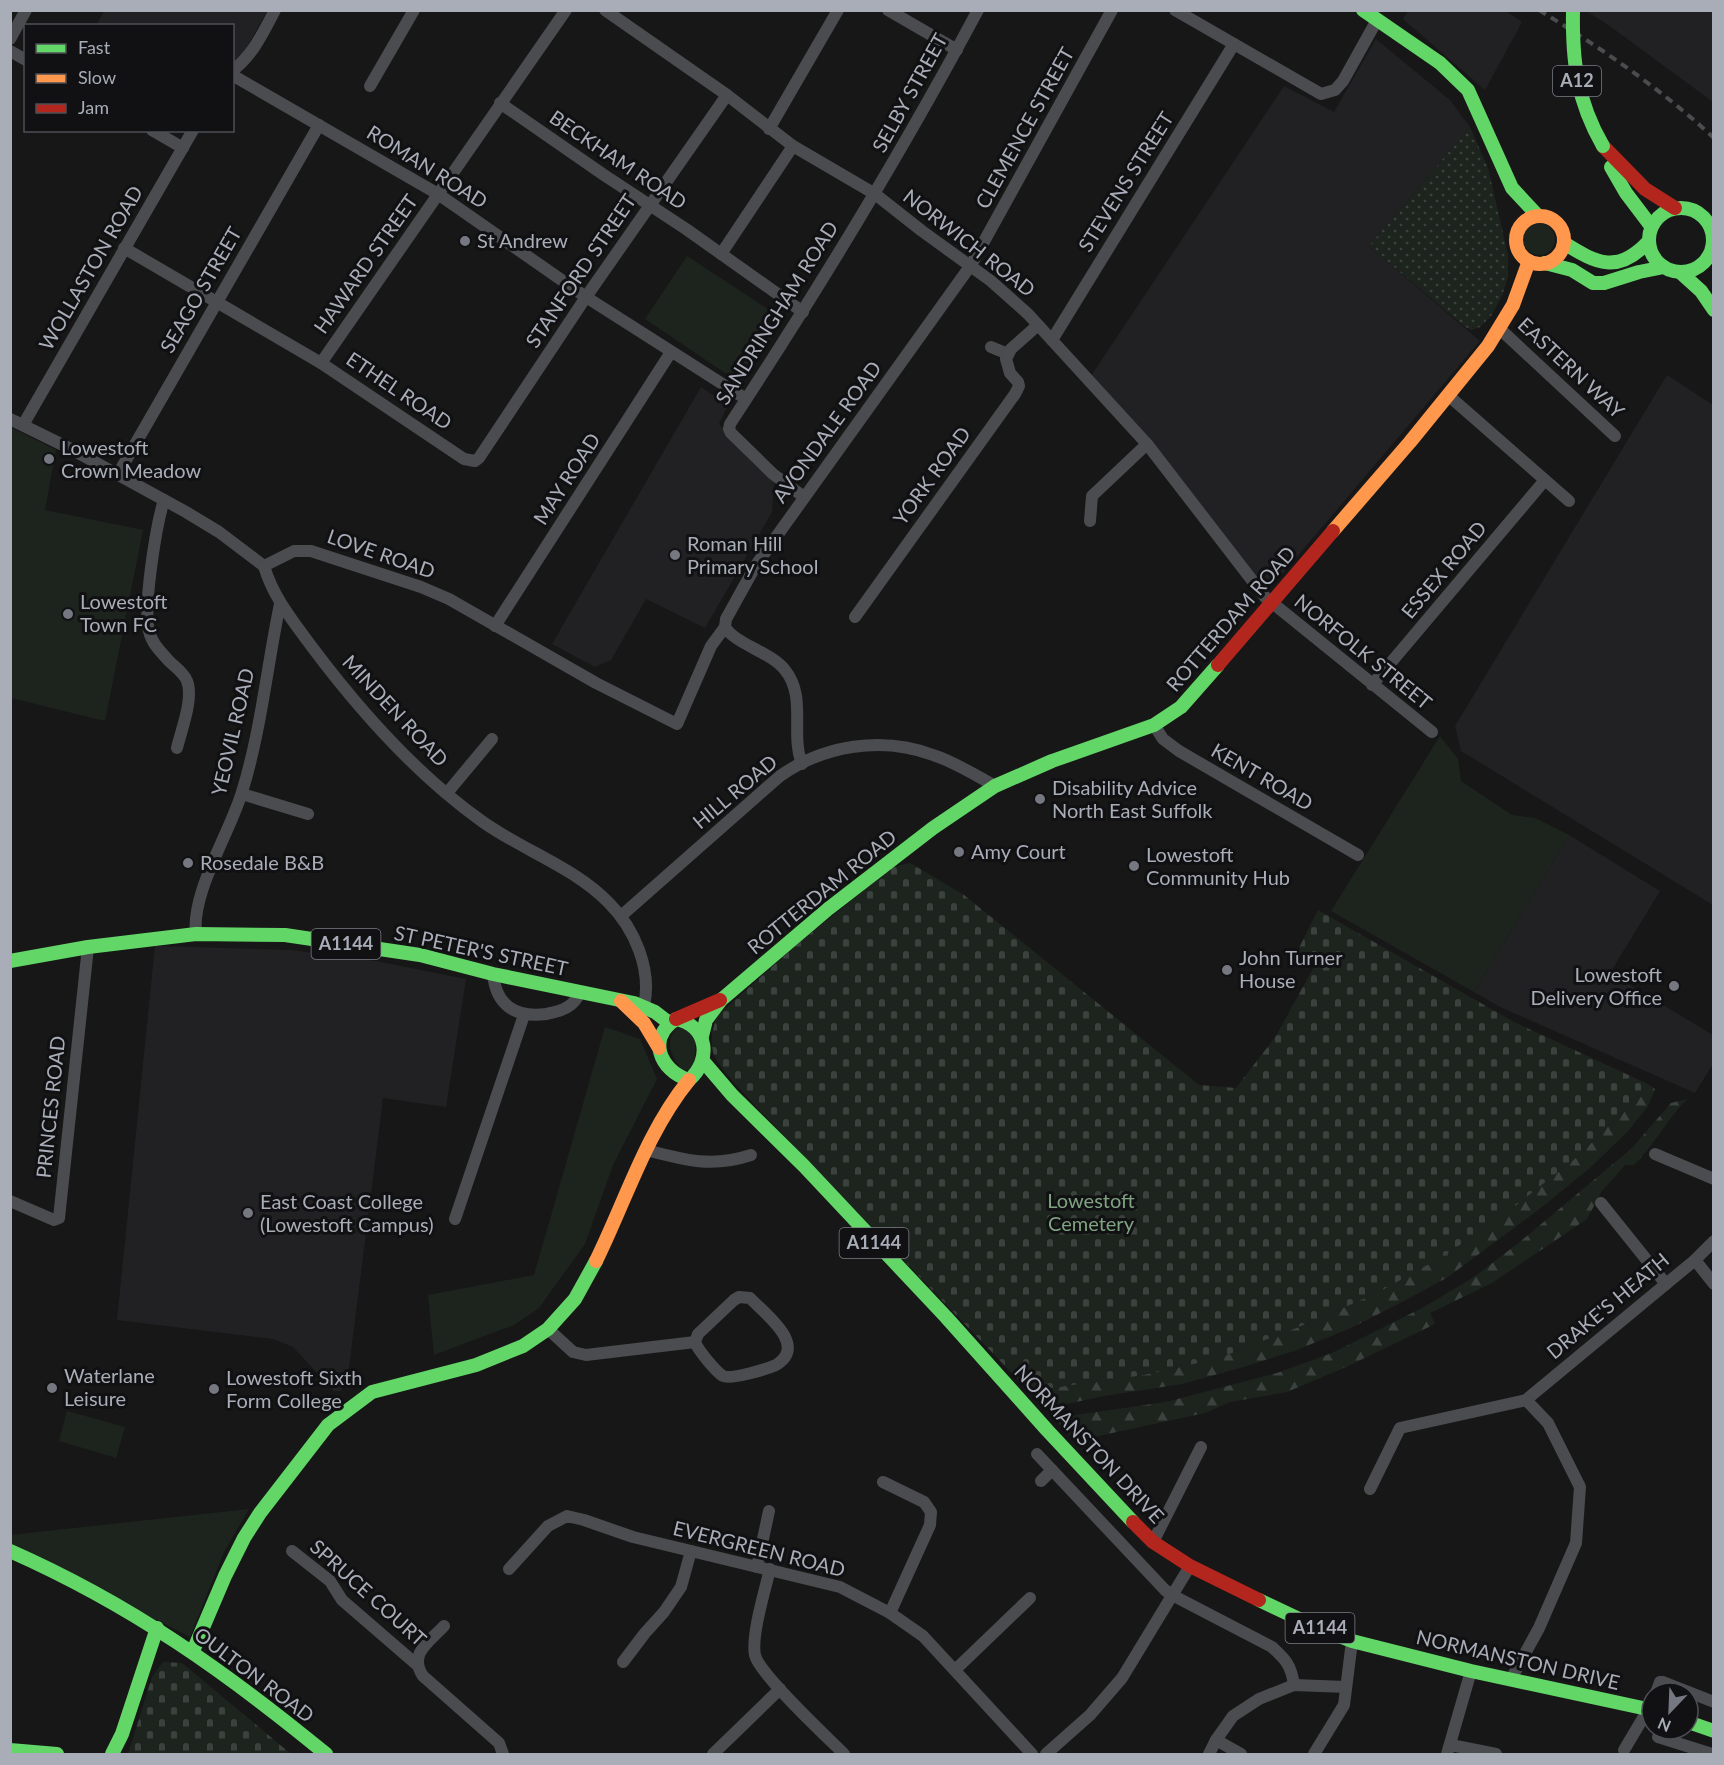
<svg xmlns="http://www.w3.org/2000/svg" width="1724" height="1765" viewBox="0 0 1724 1765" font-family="Lato,sans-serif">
	<defs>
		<pattern id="forest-firs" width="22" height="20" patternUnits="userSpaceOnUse" patternTransform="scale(1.5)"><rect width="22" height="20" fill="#1d241e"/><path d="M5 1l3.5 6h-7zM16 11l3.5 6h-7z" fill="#3b413d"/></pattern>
		<pattern id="cemetery-stones" width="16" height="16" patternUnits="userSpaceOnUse" patternTransform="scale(1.5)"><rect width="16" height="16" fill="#1d241e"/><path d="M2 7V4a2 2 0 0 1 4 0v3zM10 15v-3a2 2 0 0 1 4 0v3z" fill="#3b413d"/></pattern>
		<pattern id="park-dots" width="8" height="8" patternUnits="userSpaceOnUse" patternTransform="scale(1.5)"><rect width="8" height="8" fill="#1d241e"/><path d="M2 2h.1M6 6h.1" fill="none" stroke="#3b413d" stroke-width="1.8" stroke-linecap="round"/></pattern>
	</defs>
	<rect width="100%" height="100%" fill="#171717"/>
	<!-- built -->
	<g fill="#212123">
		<path d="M1504 10 1522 22 1485 90 1403 19 1408 11Z"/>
		<path d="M104 11H267L242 56 233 63 232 26H96Z"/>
		<path d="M1586 11H1713V102L1607 24Z"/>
		<path d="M1376 39 1450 100 1470 127 1369 246 1480 341 1267 592 1091 376 1284 86 1334 112Z"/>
		<path d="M1667 375 1713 405V905L1461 751 1455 726Z"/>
		<path d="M701 387 728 405 719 424 774 482 772 512 705 628 646 599 611 660 595 667 552 644Z"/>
		<path d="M1569 835 1660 891 1610 973 1713 1035V1064L1695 1093 1500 1007 1474 992Z"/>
		<path d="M155 946 291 950 376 961 466 979 446 1107 383 1098 349 1368 341 1391H334L293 1347 273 1339 117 1320Z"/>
	</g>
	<!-- green -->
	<g fill="#1d241e">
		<circle cx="1539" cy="239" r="16"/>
		<path d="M687 256 783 319 740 383 645 319Z"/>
		<path d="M10 427 56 450 45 510 143 530 105 721 11 698Z"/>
		<path d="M1440 736 1458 759 1461 781 1512 815 1535 818 1569 835 1474 992 1331 911Z"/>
		<path d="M605 1027 640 1039 657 1079 613 1165 585 1244 539 1308 514 1325 434 1355 428 1295 534 1275Z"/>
		<path d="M677 1027 696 1031 694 1070H682C671 1056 664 1042 677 1027Z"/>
		<path d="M67 1411 125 1427 116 1458 59 1441Z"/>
		<path d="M249 1509 224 1552 190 1637 11 1545 10 1535Z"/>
	</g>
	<!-- forest -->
	<g fill="url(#forest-firs)">
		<path d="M1650 1085 1655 1089 1648 1106 1629 1130 1591 1167 1542 1207 1448 1277 1406 1300 1351 1328 1294 1351 1240 1368 1182 1384 1104 1396 1048 1408 1029 1391 1138 1376 1217 1359 1311 1322 1378 1292 1450 1252 1514 1207 1578 1156Z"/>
		<path d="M1687 1099C1667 1119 1655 1144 1634 1165H1625L1602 1191 1587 1219 1492 1283 1430 1313 1435 1324 1346 1367 1287 1392 1230 1402 1205 1413 1075 1441 1054 1418 1166 1402 1277 1373 1332 1353 1424 1307 1474 1277 1521 1241 1632 1148 1671 1103Z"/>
	</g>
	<!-- cemetery -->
	<g fill="url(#cemetery-stones)">
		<path d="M910 863 964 895 1199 1085 1236 1088 1276 1036 1315 965 1296 954 1318 910 1514 1022 1650 1085 1578 1156 1514 1207 1447 1254 1379 1292 1311 1322 1217 1359 1138 1376 1029 1391 764 1115C753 1103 716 1066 713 1052 710 1040 713 1025 718 1015L800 942 893 867Z"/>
		<path d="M163 1662 182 1663 291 1754H128L152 1677Z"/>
	</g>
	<!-- park -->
	<path fill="url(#park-dots)" d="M1470 127 1488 168 1508 255V277L1502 296 1491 316 1480 327 1471 330 1464 326 1369 246Z"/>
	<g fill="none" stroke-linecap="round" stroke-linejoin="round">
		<!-- street -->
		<g stroke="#4b4c50" stroke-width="12">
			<path d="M605 10 727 95 793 146 875 194 922 231 991 281 1028 314 1147 444 1265 597 1432 732"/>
			<path d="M888 10 957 50"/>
			<path d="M1175 10 1321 94 1335 90 1343 81 1377 20"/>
			<path d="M10 39 26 10"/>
			<path d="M10 51 26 60"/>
			<path d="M232 71C253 55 263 33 275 10"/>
			<path d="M232 75 438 194 586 297 746 399"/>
			<path d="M370 86 414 10"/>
			<path d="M500 103 604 175 686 229 803 312"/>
			<path d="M769 129 838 10"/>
			<path d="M152 130 183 148"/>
			<path d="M124 248 321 363 464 459 475 461 479 458 586 297 727 95"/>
			<path d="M721 254 793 146"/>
			<path d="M1500 329 1615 436"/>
			<path d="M1052 340 1234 44"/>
			<path d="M991 347 1008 354"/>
			<path d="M321 363 566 10"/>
			<path d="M1449 396 1569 501"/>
			<path d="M10 419 71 449 186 512 219 532 264 566"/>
			<path d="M23 425 193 130"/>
			<path d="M118 474 319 125"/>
			<path d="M804 497 773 474 731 433 729 429 730 424C818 290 902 152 978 10"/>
			<path d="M164 500C156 526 143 606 149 631 152 644 161 652 169 661 175 667 184 673 187 681 194 698 181 731 177 748"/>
			<path d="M1090 521 1092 496 1147 444"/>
			<path d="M264 566 294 551H311L421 587 449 599 596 683 677 724 711 646 725 627 726 619 756 565 971 265 1112 10"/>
			<path d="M264 566C273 597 293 621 312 647 360 711 418 776 483 822 524 851 574 867 609 903 635 929 652 970 644 1006"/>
			<path d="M855 617 1015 394 1019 386 1018 382 1010 373 1006 359 1011 349 1038 325"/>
			<path d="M495 626 671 352"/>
			<path d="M725 627C735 644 771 652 785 670 807 697 790 734 802 764"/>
			<path d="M1372 685 1545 480"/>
			<path d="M1154 725 1163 739 1179 751 1358 855"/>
			<path d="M447 793 492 739"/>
			<path d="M242 794 308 814"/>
			<path d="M621 916 780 776C824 745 882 736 933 755 955 762 975 775 995 786"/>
			<path d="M196 934C191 892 230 833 242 792 261 731 267 666 280 604"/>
			<path d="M493 974C496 1005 515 1018 546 1014 562 1011 574 1007 580 992"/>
			<path d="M646 1150C684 1160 712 1168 751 1155"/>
			<path d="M1655 1154 1714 1179"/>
			<path d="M10 1201 54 1220 59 1218 88 947"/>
			<path d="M1601 1203 1666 1284"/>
			<path d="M455 1219 524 1015"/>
			<path d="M1695 1260 1714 1284"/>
			<path d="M548 1329 573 1352 586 1355 695 1342 698 1334 734 1300 739 1297 750 1298C766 1315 808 1345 776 1365 767 1369 731 1380 723 1376 716 1372 698 1350 695 1342"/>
			<path d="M1526 1400 1695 1260 1714 1241"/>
			<path d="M1037 1454 1165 1590 1172 1595 1272 1647C1286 1660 1291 1665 1294 1685"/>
			<path d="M1041 1481 1052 1470"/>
			<path d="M883 1482 924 1502 931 1512 930 1525 890 1613"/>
			<path d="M1370 1489 1400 1428 1526 1400 1548 1423 1580 1487 1576 1543 1539 1628 1511 1679"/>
			<path d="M1153 1542 1201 1447"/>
			<path d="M292 1551 330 1581 342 1600 416 1664"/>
			<path d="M757 1567 769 1511"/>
			<path d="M509 1569 548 1526 567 1516 584 1520 633 1537 840 1587 890 1613 923 1636 1032 1754"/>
			<path d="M770 1569C765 1590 751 1636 755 1655 759 1674 827 1737 844 1754"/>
			<path d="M444 1626C429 1642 408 1654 423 1676L499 1743 503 1754"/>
			<path d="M623 1662 645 1633 664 1612 681 1587 691 1551"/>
			<path d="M955 1670 1030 1598"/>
			<path d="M1656 1693 1660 1682H1663L1714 1702"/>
			<path d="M1658 1737 1712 1754"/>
			<path d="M1216 1740 1241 1754"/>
			<path d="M1451 1745 1496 1754"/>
			<path d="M1624 1750 1652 1703"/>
			<path d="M713 1754 780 1689"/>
			<path d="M1046 1754 1090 1715 1122 1678 1190 1566"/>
			<path d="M1209 1754 1216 1740 1233 1716 1259 1699 1294 1685 1346 1687"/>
			<path d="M1314 1754 1344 1705 1352 1641"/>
			<path d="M1447 1754 1471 1671"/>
		</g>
		<!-- fast -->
		<g stroke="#63d668" stroke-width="14">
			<path d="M1363 10 1440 63 1468 90 1512 188 1538 216"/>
			<path d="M1611 167 1626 193 1651 226"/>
			<circle cx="1681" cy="240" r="32"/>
			<path d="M1564 243C1597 264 1618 274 1648 242"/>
			<path d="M1545 263 1572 270 1593 283H1604L1639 272 1664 267"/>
			<path d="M1680 272 1701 291 1714 310"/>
			<path d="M10 961 88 947 196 934 285 935 420 955 493 974 634 1003 655 1012 668 1022"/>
			<path d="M676 1019C708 1026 712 1060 689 1080 659 1070 647 1038 676 1019Z"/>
			<path d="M702 1036 706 1020 721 1000 828 909 933 828 995 786 1052 761 1154 725 1181 707 1218 665"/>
			<path d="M703 1061 732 1095 804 1166 946 1317 1047 1430 1133 1522"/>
			<path d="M10 1551C130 1604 225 1671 326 1754"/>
			<path d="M1259 1600 1316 1627 1352 1641 1471 1671 1652 1710"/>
			<path d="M193 1651 225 1576 244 1538 260 1513 328 1425 372 1392 476 1365 523 1346 548 1329 575 1299 596 1261"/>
			<path d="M1688 1722 1714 1731"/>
			<path d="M10 1750 57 1754"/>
			<path d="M112 1754 122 1734 157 1628"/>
		</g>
		<!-- slow -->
		<g stroke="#ff974d" stroke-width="14">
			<circle cx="1540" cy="240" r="24"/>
			<path d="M1333 531 1410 442 1488 346 1513 305 1529 261"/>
			<path d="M621 1001 644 1023 659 1048"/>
			<path d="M596 1261C626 1200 646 1133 689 1080"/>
		</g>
		<!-- jam -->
		<g stroke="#b3261e" stroke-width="14">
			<path d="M1603 146 1645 189 1675 208"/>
			<path d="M1218 665 1333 531"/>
			<path d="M676 1019 720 1000"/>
			<path d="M1133 1522 1153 1542 1190 1566 1259 1600"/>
		</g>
		<!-- rail -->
		<path stroke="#4b4c4f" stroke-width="4" stroke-dasharray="8 6" stroke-linecap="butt" d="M1539 10C1601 48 1661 89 1714 138"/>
		<!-- fast-bridge -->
		<path stroke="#63d668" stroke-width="14" d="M1573 10C1572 61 1577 101 1603 146"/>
	</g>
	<!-- markers -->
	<g fill="#757880" stroke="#111113" stroke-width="2">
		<circle cx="465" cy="241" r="6"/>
		<circle cx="49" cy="459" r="6"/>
		<circle cx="675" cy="555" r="6"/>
		<circle cx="68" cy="614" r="6"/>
		<circle cx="1040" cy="799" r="6"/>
		<circle cx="959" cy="852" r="6"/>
		<circle cx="188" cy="863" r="6"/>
		<circle cx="1134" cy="866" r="6"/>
		<circle cx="1227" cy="970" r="6"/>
		<circle cx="1674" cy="986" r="6"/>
		<circle cx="248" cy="1213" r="6"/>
		<circle cx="52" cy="1388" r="6"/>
		<circle cx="214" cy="1389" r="6"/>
	</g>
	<g text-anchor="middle" stroke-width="6" stroke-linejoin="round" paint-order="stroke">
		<!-- shield labels -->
		<g fill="#111113" stroke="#7b7e86" stroke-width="1.5">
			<rect x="1553" y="66" width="48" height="30" rx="4.5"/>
			<rect x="311.5" y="929" width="69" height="30" rx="4.5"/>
			<rect x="839.5" y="1228" width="69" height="30" rx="4.5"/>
			<rect x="1285.5" y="1613" width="69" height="30" rx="4.5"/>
		</g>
		<g font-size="18" font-weight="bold" fill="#a8adb8">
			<text x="1577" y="87">A12</text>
			<text x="346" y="950">A1144</text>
			<text x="874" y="1249">A1144</text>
			<text x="1320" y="1634">A1144</text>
		</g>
		<!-- street labels -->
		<g font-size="20" fill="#a8adb8" stroke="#111113">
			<text transform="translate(910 93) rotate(-61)" y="7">SELBY STREET</text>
			<text transform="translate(1025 128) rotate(-61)" y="7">CLEMENCE STREET</text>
			<text transform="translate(618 160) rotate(34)" y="7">BECKHAM ROAD</text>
			<text transform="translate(427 167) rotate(32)" y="7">ROMAN ROAD</text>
			<text transform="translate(1126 182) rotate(-58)" y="7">STEVENS STREET</text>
			<text transform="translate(969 243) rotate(38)" y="7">NORWICH ROAD</text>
			<text transform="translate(366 264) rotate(-55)" y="7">HAWARD STREET</text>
			<text transform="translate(91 268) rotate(-60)" y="7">WOLLASTON ROAD</text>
			<text transform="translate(581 271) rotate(-56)" y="7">STANFORD STREET</text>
			<text transform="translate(201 290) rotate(-60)" y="7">SEAGO STREET</text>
			<text transform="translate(777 313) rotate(-58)" y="7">SANDRINGHAM ROAD</text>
			<text transform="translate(1571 368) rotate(43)" y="7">EASTERN WAY</text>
			<text transform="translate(399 391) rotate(34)" y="7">ETHEL ROAD</text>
			<text transform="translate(827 432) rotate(-54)" y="7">AVONDALE ROAD</text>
			<text transform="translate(932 476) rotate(-54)" y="7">YORK ROAD</text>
			<text transform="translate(567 479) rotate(-57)" y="7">MAY ROAD</text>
			<text transform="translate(381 554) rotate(19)" y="7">LOVE ROAD</text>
			<text transform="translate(1444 570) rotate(-50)" y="7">ESSEX ROAD</text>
			<text transform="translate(1231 619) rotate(-49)" y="7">ROTTERDAM ROAD</text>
			<text transform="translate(1363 652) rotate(39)" y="7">NORFOLK STREET</text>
			<text transform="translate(395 711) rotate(47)" y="7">MINDEN ROAD</text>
			<text transform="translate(233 732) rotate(-77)" y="7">YEOVIL ROAD</text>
			<text transform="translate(1262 777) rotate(30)" y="7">KENT ROAD</text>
			<text transform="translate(735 792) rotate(-40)" y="7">HILL ROAD</text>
			<text transform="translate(822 892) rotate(-39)" y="7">ROTTERDAM ROAD</text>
			<text transform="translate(481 951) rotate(12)" y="7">ST PETER'S STREET</text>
			<text transform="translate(51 1107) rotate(-84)" y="7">PRINCES ROAD</text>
			<text transform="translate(1608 1306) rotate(-40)" y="7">DRAKE'S HEATH</text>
			<text transform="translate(1089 1444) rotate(47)" y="7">NORMANSTON DRIVE</text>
			<text transform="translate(759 1549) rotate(14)" y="7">EVERGREEN ROAD</text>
			<text transform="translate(368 1593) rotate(42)" y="7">SPRUCE COURT</text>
			<text transform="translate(1518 1660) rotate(13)" y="7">NORMANSTON DRIVE</text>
			<text transform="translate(254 1675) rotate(37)" y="7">OULTON ROAD</text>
		</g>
		<!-- poi labels -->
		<g font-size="20" fill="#a8adb8" stroke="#111113" text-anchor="start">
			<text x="477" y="248">St Andrew</text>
			<text x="61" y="455">Lowestoft<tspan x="61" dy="23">Crown Meadow</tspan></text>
			<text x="687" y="551">Roman Hill<tspan x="687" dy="23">Primary School</tspan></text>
			<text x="80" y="609">Lowestoft<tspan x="80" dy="23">Town FC</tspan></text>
			<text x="1052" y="795">Disability Advice<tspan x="1052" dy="23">North East Suffolk</tspan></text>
			<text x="971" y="859">Amy Court</text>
			<text x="1146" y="862">Lowestoft<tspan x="1146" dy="23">Community Hub</tspan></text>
			<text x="200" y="870">Rosedale B&amp;B</text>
			<text x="1239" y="965">John Turner<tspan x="1239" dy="23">House</tspan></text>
			<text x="1662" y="982" text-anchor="end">Lowestoft<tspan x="1662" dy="23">Delivery Office</tspan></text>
			<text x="260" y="1209">East Coast College<tspan x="260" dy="23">(Lowestoft Campus)</tspan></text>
			<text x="64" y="1383">Waterlane<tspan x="64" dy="23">Leisure</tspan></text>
			<text x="226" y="1385">Lowestoft Sixth<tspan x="226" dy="23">Form College</tspan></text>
		</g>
		<!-- park labels -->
		<g font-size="20" fill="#7fa381" stroke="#111113">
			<text x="1091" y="1208">Lowestoft<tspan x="1091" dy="23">Cemetery</tspan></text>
		</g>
	</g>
	<!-- border -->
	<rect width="1724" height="1765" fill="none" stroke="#a8adb8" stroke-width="24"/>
	<!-- legend -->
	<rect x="24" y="24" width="210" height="108" fill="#111113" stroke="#4d4f55" stroke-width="1.5"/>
	<rect x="36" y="44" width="30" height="9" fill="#63d668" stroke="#4d4f55" stroke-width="1.5"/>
	<text x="78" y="54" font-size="18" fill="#a8adb8">Fast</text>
	<rect x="36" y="74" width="30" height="9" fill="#ff974d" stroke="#4d4f55" stroke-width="1.5"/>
	<text x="78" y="84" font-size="18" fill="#a8adb8">Slow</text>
	<rect x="36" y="104" width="30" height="9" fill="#b3261e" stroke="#4d4f55" stroke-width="1.5"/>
	<text x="78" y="114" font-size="18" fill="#a8adb8">Jam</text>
	<!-- north arrow -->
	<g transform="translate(1670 1711) rotate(203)"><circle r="28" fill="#111113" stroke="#4d4f55" stroke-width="1.5"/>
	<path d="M0-4.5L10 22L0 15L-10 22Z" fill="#757880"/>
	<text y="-9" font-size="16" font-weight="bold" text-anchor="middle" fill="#a8adb8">N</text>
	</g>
</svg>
